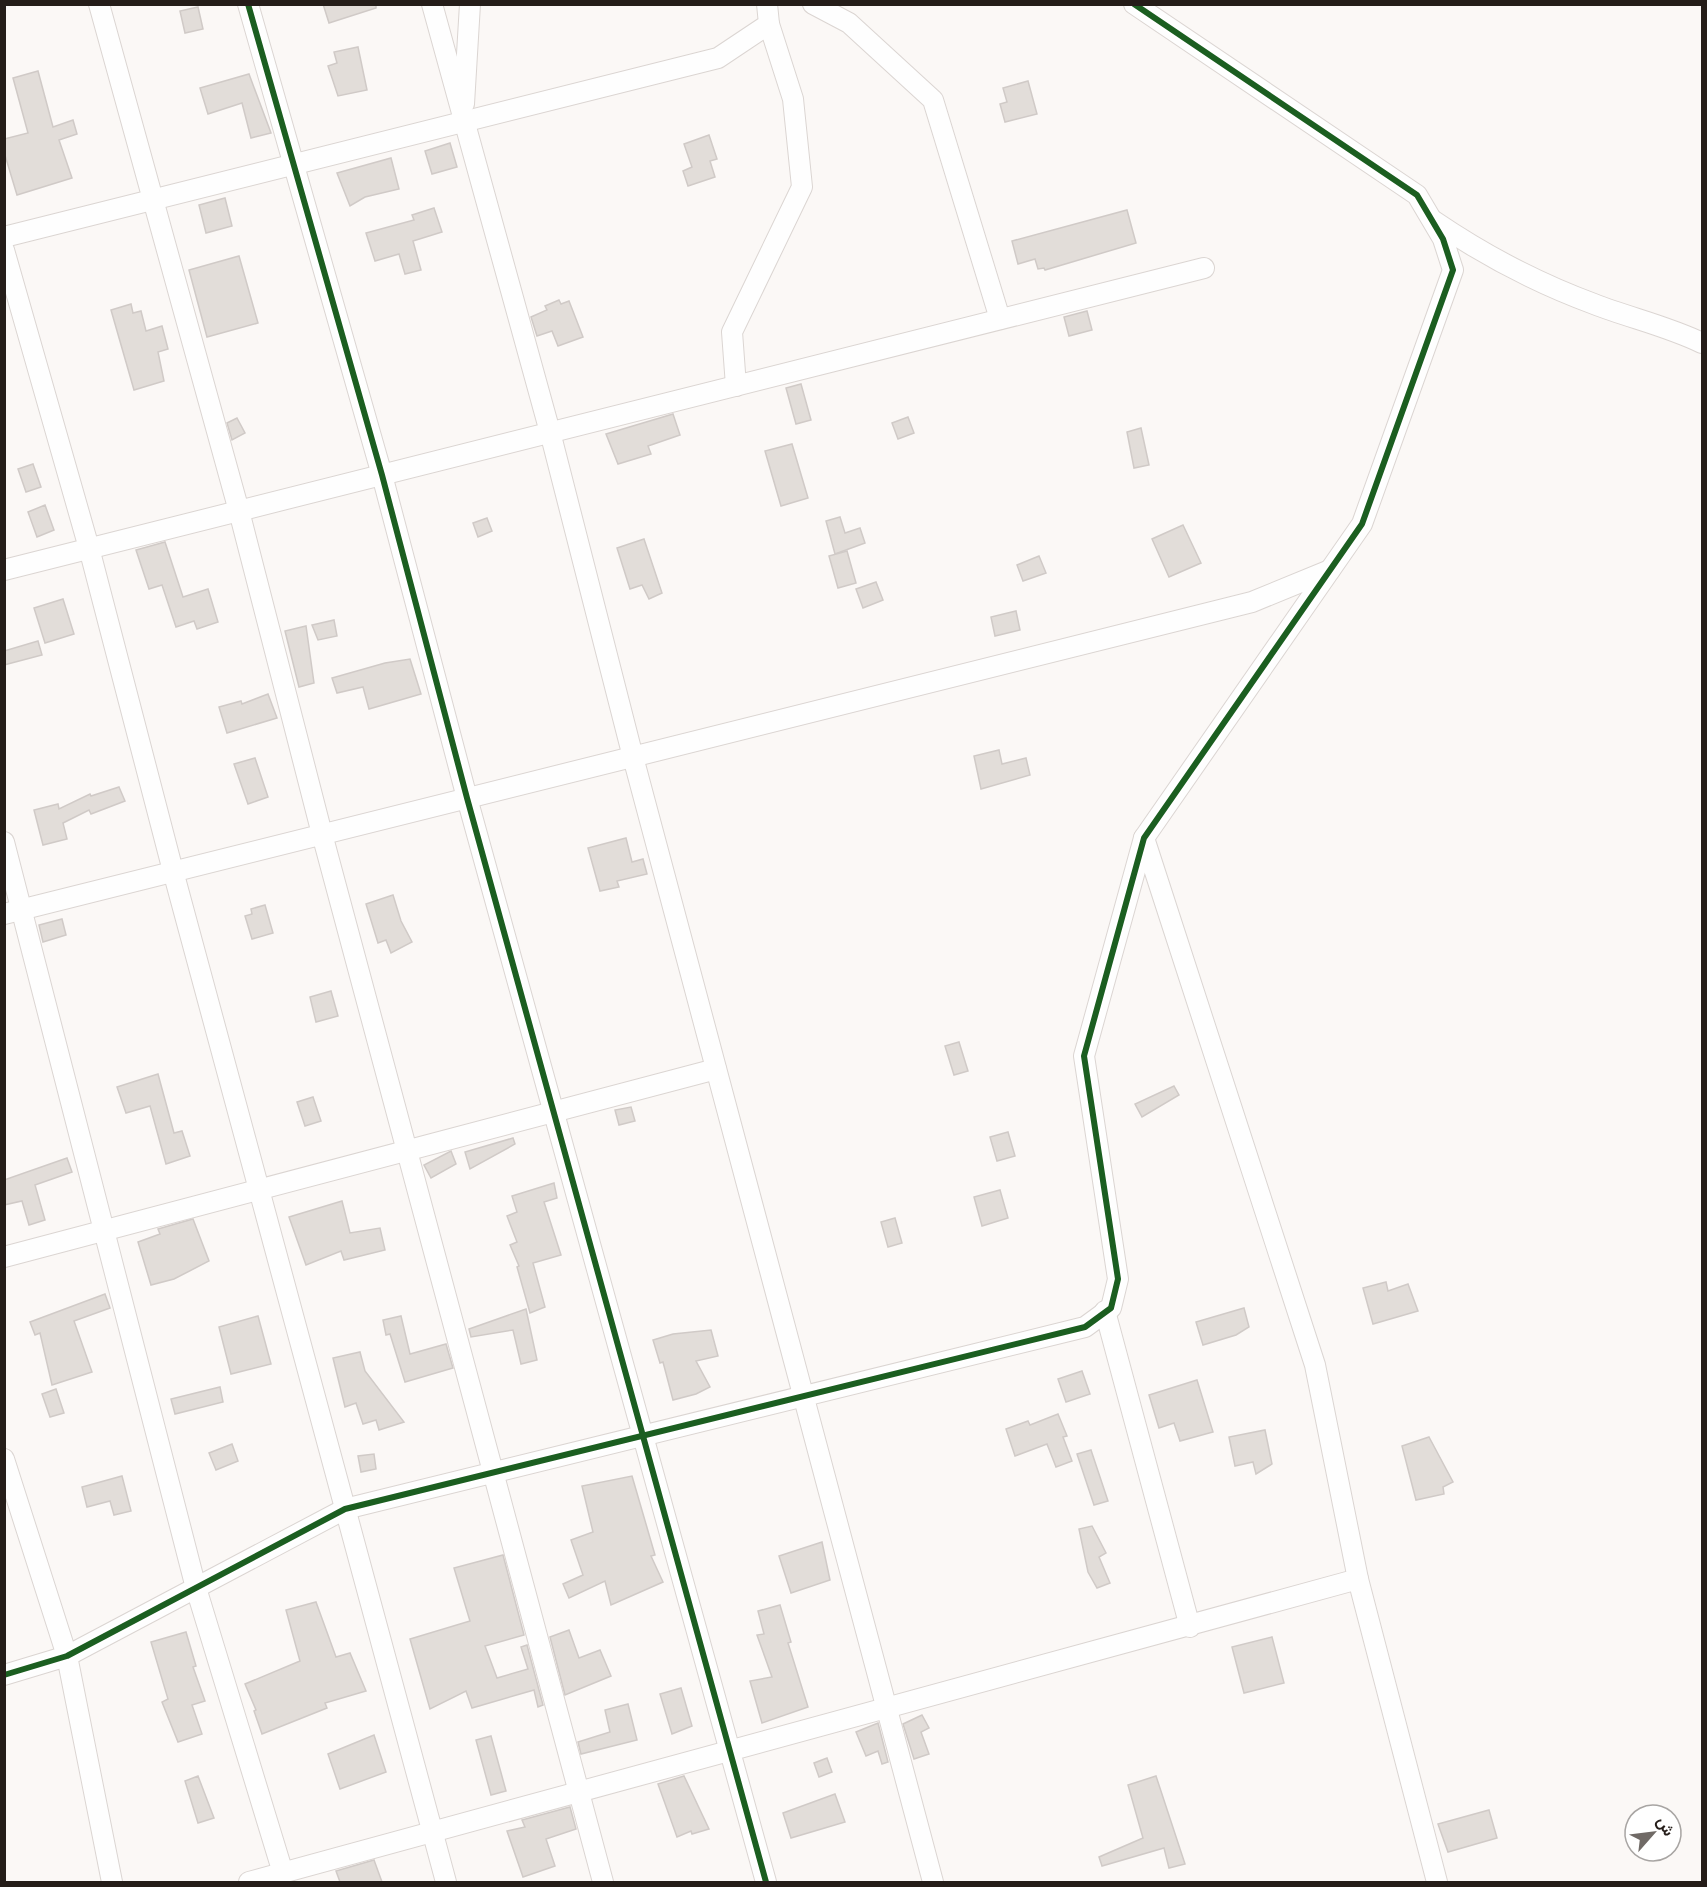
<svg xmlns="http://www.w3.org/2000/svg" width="1707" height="1887" viewBox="0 0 1707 1887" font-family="Poppins,Vazirmatn,sans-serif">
	<rect width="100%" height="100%" fill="#fbf8f6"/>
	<!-- building -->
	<g fill="#e2ddd9" stroke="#d0cac7" stroke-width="1.5">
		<path d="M323 4H376V8L329 23Z"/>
		<path d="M198 7 203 29 185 33 180 11Z"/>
		<path d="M358 47 367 90 338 96 328 66 337 63 334 52Z"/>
		<path d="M38 71 53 127 73 120 77 134 59 140 72 178 17 195 4 152V139L28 133 13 78Z"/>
		<path d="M249 74 271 133 251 138 242 103 208 114 200 88Z"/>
		<path d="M1028 81 1037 114 1005 122 1000 104 1007 102 1003 88Z"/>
		<path d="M709 135 717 159 710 161 715 177 688 186 683 171 692 167 684 144Z"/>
		<path d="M450 143 457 167 432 174 425 151Z"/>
		<path d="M391 158 399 189 365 197 350 206 337 173Z"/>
		<path d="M225 198 232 226 206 233 199 205Z"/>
		<path d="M434 208 442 232 413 241 421 270 405 274 399 254 375 261 366 233 414 220 412 215Z"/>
		<path d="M1127 210 1136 243 1045 270 1044 268 1038 269 1035 259 1018 264 1012 241Z"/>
		<path d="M239 256 258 323 207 337 189 270Z"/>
		<path d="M559 300 561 304 569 301 583 337 558 346 552 331 537 336 531 317 547 310 545 306Z"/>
		<path d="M131 304 133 313 141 311 146 331 162 326 168 349 158 352 164 381 134 390 111 310Z"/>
		<path d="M1087 311 1092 330 1069 336 1064 317Z"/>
		<path d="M801 384 811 420 796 424 786 388Z"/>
		<path d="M673 414 680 435 648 446 651 454 618 464 606 434Z"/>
		<path d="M908 417 914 433 898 439 892 423Z"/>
		<path d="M237 418 245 433 232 440 227 423Z"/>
		<path d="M1141 428 1149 465 1134 468 1127 432Z"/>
		<path d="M792 444 808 498 781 506 765 451Z"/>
		<path d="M33 464 41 487 26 492 18 469Z"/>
		<path d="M45 505 54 530 37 537 28 512Z"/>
		<path d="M840 517 845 533 860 528 865 543 835 554 826 521Z"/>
		<path d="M487 518 492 531 478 537 473 523Z"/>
		<path d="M1183 525 1201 563 1169 577 1152 539Z"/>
		<path d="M644 539 662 593 649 599 642 585 630 589 617 548Z"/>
		<path d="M165 542 183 597 208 589 218 622 197 629 194 621 176 627 162 585 149 589 136 550Z"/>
		<path d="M847 551 856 583 838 588 829 556Z"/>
		<path d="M1039 556 1046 573 1023 581 1017 565Z"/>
		<path d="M876 582 883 600 863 608 856 589Z"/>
		<path d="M63 599 74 634 45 643 34 608Z"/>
		<path d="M1016 611 1020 630 995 636 991 617Z"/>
		<path d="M334 620 337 636 318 640 312 625Z"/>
		<path d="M306 626 314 683 299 687 285 631Z"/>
		<path d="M38 641 42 655 4 665V651Z"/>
		<path d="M410 659 421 694 369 709 363 687 337 693 332 678 385 663Z"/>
		<path d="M268 694 277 718 227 733 219 707 241 701 242 704Z"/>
		<path d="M999 750 1002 764 1026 758 1030 775 981 789 974 756Z"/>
		<path d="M255 758 268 797 248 804 234 764Z"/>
		<path d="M119 787 125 801 91 814 89 810 63 823 67 839 43 845 34 810 58 804 59 809 90 794 91 796Z"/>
		<path d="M626 838 632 862 643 859 647 874 617 881 619 887 600 891 588 848Z"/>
		<path d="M393 895 401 921 412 942 391 953 386 940 378 943 366 904Z"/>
		<path d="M265 905 273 933 252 939 245 916 252 914 251 909Z"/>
		<path d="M62 919 66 935 43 942 39 925Z"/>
		<path d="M331 991 338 1016 316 1022 310 997Z"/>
		<path d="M959 1042 968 1071 954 1075 945 1046Z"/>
		<path d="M158 1074 174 1133 182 1131 190 1156 166 1164 150 1106 126 1113 117 1087Z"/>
		<path d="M1174 1086 1179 1095 1142 1117 1135 1104Z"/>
		<path d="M313 1097 321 1121 305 1126 297 1102Z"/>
		<path d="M631 1107 635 1121 619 1125 615 1110Z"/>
		<path d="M1008 1132 1015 1156 997 1161 990 1137Z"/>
		<path d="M513 1138 515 1144 470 1169 465 1152Z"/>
		<path d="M451 1151 456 1164 431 1178 424 1165Z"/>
		<path d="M67 1158 72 1172 35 1185 45 1220 29 1225 22 1201 4 1205V1180Z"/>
		<path d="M554 1183 557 1198 544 1202 561 1255 533 1263 545 1307 530 1313 517 1267 519 1266 510 1245 517 1242 507 1216 517 1212 512 1196Z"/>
		<path d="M1000 1190 1008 1218 982 1226 974 1197Z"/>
		<path d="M342 1201 350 1233 380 1228 385 1250 344 1260 341 1251 306 1265 289 1217Z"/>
		<path d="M895 1218 902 1243 888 1247 881 1222Z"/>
		<path d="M193 1219 209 1261 174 1279 151 1285 138 1242 160 1234 158 1229Z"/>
		<path d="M1386 1282 1388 1291 1408 1284 1418 1311 1373 1324 1363 1288Z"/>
		<path d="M105 1294 110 1308 74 1321 92 1372 52 1385 40 1333 35 1335 30 1322Z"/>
		<path d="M1244 1308 1249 1327 1236 1335 1203 1345 1196 1322Z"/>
		<path d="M526 1309 537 1360 521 1364 513 1330 471 1337 469 1329Z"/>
		<path d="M258 1316 271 1364 231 1374 219 1327Z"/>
		<path d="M401 1316 410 1354 446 1344 453 1368 405 1382 390 1334 386 1335 383 1320Z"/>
		<path d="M711 1330 718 1356 696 1361 710 1387 696 1394 673 1400 663 1362 660 1363 653 1340 673 1334Z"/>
		<path d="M360 1352 365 1371 404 1422 379 1430 376 1420 363 1424 356 1403 345 1407 333 1358Z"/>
		<path d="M1082 1371 1090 1394 1066 1402 1058 1379Z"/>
		<path d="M1197 1380 1213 1432 1180 1441 1174 1423 1159 1428 1149 1395Z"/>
		<path d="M220 1387 223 1402 175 1414 171 1399Z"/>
		<path d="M56 1389 64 1413 50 1417 42 1394Z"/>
		<path d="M1058 1414 1067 1436 1063 1437 1072 1461 1056 1467 1047 1444 1015 1456 1006 1429 1028 1421 1030 1425Z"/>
		<path d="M1265 1430 1272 1464 1256 1474 1253 1462 1235 1466 1229 1437Z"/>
		<path d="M1429 1437 1453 1482 1443 1487 1444 1494 1416 1500 1402 1446Z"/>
		<path d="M232 1444 238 1461 216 1470 209 1453Z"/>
		<path d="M1091 1450 1108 1501 1094 1505 1077 1454Z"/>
		<path d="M374 1454 376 1469 361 1472 358 1456Z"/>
		<path d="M122 1476 131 1511 114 1515 110 1501 87 1507 82 1487Z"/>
		<path d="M632 1476 655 1555 651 1556 663 1582 611 1605 605 1581 569 1598 563 1584 583 1575 571 1540 593 1532 582 1486Z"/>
		<path d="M1092 1526 1106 1553 1099 1557 1110 1583 1097 1588 1088 1572 1079 1529Z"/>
		<path d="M822 1542 830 1580 791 1593 779 1556Z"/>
		<path d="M503 1555 524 1635 485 1646 497 1678 528 1669 521 1647 527 1645 543 1705 538 1707 534 1690 472 1708 466 1691 430 1709 410 1639 470 1621 454 1568Z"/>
		<path d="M316 1602 336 1657 350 1653 366 1691 325 1703 327 1708 262 1734 254 1711 256 1710 245 1684 300 1661 286 1610Z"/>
		<path d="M780 1605 791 1642 788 1643 808 1707 762 1723 750 1681 772 1677 757 1635 764 1634 758 1611Z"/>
		<path d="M569 1630 579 1658 600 1650 611 1676 565 1695 550 1637Z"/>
		<path d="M186 1632 196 1666 193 1667 205 1701 192 1705 202 1734 178 1742 162 1702 168 1699 151 1642Z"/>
		<path d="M1272 1637 1284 1683 1244 1693 1232 1647Z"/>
		<path d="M681 1688 692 1726 672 1734 660 1694Z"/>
		<path d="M628 1704 637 1740 581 1754 578 1742 610 1732 605 1710Z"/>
		<path d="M922 1715 929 1728 921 1732 929 1754 914 1759 903 1724Z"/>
		<path d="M878 1723 888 1762 882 1764 878 1751 866 1756 856 1732Z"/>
		<path d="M374 1735 386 1772 340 1789 328 1754Z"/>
		<path d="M491 1736 506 1791 491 1795 476 1740Z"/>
		<path d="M827 1758 832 1772 819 1777 814 1763Z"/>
		<path d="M198 1776 214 1818 198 1823 185 1781Z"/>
		<path d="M684 1776 709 1829 692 1834 691 1831 677 1837 658 1784Z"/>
		<path d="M1156 1776 1185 1864 1169 1868 1164 1848 1102 1866 1099 1857 1143 1838 1128 1785Z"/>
		<path d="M835 1794 845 1822 791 1838 783 1813Z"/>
		<path d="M570 1807 576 1829 546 1839 555 1866 523 1877 507 1831 525 1827 522 1820Z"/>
		<path d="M1489 1810 1497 1838 1448 1852 1438 1824Z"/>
		<path d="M374 1860 382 1882H340L336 1871Z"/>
	</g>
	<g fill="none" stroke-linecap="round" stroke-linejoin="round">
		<!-- minor casing -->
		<g stroke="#dbd5d2" stroke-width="22">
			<g id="minor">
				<path d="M99 4 239 511 322 834 603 1882"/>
				<path d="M248 4 382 475 467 798 766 1882"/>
				<path d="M432 4 550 432 633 757 933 1882"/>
				<path d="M813 4 849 23 933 100 1000 319"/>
				<path d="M464 104 470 4"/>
				<path d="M1434 221C1484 255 1537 283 1594 304 1630 318 1667 326 1702 343"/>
				<path d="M4 237 718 58 769 24 767 4"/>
				<path d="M4 250 89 548 173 871 446 1882"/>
				<path d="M736 386 732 332 802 187 793 99 769 24"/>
				<path d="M4 570 1204 268"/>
				<path d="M4 842 196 1588 283 1873"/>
				<path d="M4 914 1252 602 1330 570"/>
				<path d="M4 1257 716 1069"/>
				<path d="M1105 1311 1190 1627"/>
				<path d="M4 1459 67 1656 112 1882"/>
				<path d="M1358 1579 1437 1882"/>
				<path d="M4 1675 67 1656 345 1509 1085 1327 1111 1308 1118 1279 1084 1056 1144 838 1362 524 1453 270 1443 239 1417 195 1134 4"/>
				<path d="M249 1882 1358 1579 1315 1365 1144 838"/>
			</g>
		</g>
		<!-- minor -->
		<use href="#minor" stroke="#fefefe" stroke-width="20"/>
		<!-- cycleway casing -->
		<g stroke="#fff" stroke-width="10">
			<g id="cycleway">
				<path d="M248 4 382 475 467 798 766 1882"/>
				<path d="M4 1675 67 1656 345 1509 1085 1327 1111 1308 1118 1279 1084 1056 1144 838 1362 524 1453 270 1443 239 1417 195 1134 4"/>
			</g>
		</g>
		<!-- cycleway -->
		<use href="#cycleway" stroke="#1b5e20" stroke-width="6"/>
	</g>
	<!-- border -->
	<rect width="1707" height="1887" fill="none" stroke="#251d19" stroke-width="12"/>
	<!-- north arrow -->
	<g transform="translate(1653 1833) rotate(62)"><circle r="28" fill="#ffffff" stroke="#a8a5a3" stroke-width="1.5"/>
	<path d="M0-4.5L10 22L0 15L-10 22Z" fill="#706a66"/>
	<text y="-9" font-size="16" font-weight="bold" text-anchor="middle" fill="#251d19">ش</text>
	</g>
</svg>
